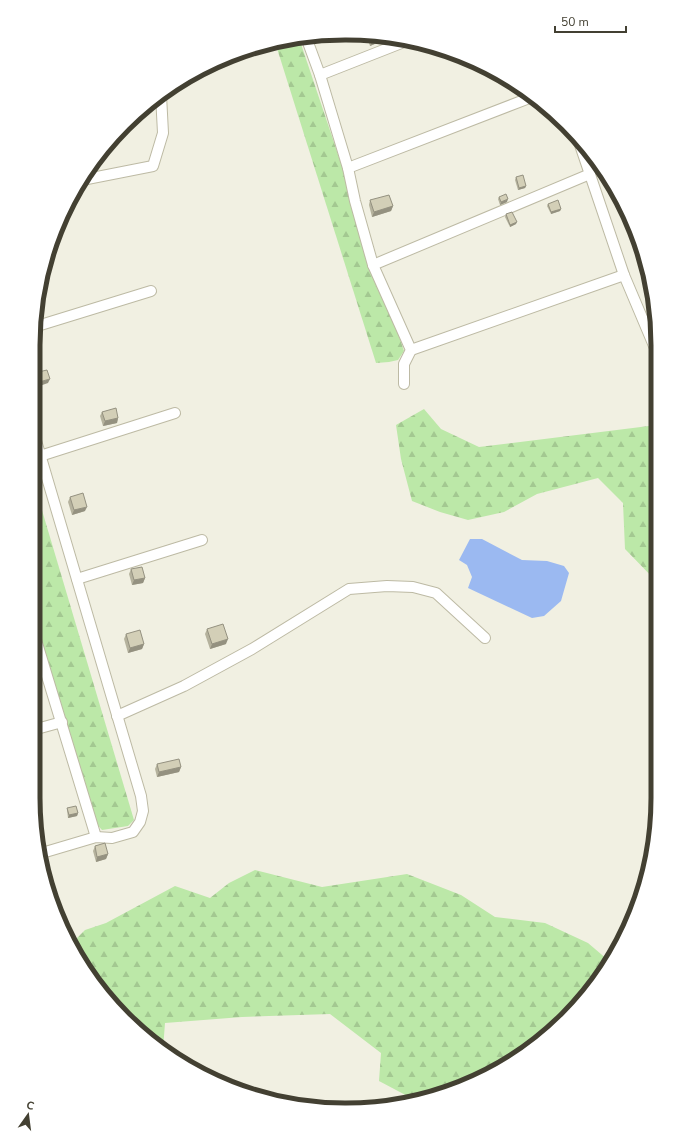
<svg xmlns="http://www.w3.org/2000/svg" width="691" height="1143" viewBox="0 0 691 1143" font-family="'Nunito Sans',sans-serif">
	<defs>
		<pattern id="forest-firs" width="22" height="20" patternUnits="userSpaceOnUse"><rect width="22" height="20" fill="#bce8a8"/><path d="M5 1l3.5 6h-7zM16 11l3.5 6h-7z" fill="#a3c891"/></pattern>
	</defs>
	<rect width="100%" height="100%" fill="#f1f0e2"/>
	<!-- forest -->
	<g fill="url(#forest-firs)">
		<path d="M299 38 404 351 398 360 389 362 376 363 275 42 285 39Z"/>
		<path d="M424 409 441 429 479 447 657 425V582L625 549 623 503 598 478 537 494 504 512 468 520 440 512 412 501 401 459 396 425Z"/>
		<path d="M33 480 134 820 128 826 102 830 93 820 33 620Z"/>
		<path d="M255 870 322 887 407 874 461 895 495 917 545 923 588 943 608 960 609 964 605 971 536 1046 446 1093 413 1099 379 1081 381 1053 330 1014 242 1017 165 1023 163 1049 97 988 73 942 85 930 106 923 175 886 210 898 229 883Z"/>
		<path d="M170 1055 209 1072 233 1087 172 1057Z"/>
	</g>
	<!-- water -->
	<path fill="#9bb9f1" d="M470 539H482L522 560 547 561 564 566 569 573 561 601 544 616 532 618 468 588 472 577 467 565 459 560Z"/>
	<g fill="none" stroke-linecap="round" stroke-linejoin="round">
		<!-- street casing -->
		<g stroke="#bdbaa4" stroke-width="12">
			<g id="street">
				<path d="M306 37 320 75 348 168 355 201 373 265 411 350 404 364V384"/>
				<path d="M320 75 409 40"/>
				<path d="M577 136 624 275 657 353"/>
				<path d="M348 168 532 97"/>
				<path d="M82 180 153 166 163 133 161 95"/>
				<path d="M373 265 590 174"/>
				<path d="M34 327 151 291"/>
				<path d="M411 350 624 275"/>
				<path d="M34 434 141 796 143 811 140 822 133 832 112 838 96 837 42 853"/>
				<path d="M40 456 175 413"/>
				<path d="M77 579 202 540"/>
				<path d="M33 630 96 837"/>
				<path d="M117 716 184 686 252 649 349 589 387 586 413 587 436 593 485 638"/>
				<path d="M33 730 62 722"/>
			</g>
		</g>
		<!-- street -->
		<use href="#street" stroke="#fff" stroke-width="10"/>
	</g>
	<!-- wall -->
	<g fill="#b5b29d">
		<path d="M366 35 379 36 377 43 370 46Z"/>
		<path d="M516 177 526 186 525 188 518 190 515 180Z"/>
		<path d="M499 197 507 202 500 205 498 199Z"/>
		<path d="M370 200 393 206 391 211 372 217 369 205Z"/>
		<path d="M548 204 561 209 560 211 551 214 547 206Z"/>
		<path d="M506 214 516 224 510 227 505 217Z"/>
		<path d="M102 412 118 418 117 423 103 426 100 416Z"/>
		<path d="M70 497 85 511 72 515 68 502Z"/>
		<path d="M131 569 145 578 143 583 132 585 129 574Z"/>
		<path d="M207 629 226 644 210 649 205 634Z"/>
		<path d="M126 634 144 644 142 649 128 653 124 639Z"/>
		<path d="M157 764 181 767 179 772 157 777 155 769Z"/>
		<path d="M67 808 78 813 77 816 68 818 67 810Z"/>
		<path d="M95 846 108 854 106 859 96 862 93 851Z"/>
	</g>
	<!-- shaded-wall -->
	<g fill="#949180">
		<path d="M379 38 377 43 370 46 372 41Z"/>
		<path d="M526 186 525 188 518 190 519 188Z"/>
		<path d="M508 199 507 202 500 205 501 202Z"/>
		<path d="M393 206 391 211 372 217 374 212Z"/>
		<path d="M561 209 560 211 551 214V212Z"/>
		<path d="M517 222 516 224 510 227V225Z"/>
		<path d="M50 379 48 383 34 388 35 383Z"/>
		<path d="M118 418 117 423 103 426 105 421Z"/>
		<path d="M87 507 85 511 72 515 74 510Z"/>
		<path d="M145 578 143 583 132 585 134 580Z"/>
		<path d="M228 639 226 644 210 649 212 644Z"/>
		<path d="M144 644 142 649 128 653 130 648Z"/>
		<path d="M181 767 179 772 157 777 159 772Z"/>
		<path d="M78 813 77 816 68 818 69 815Z"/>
		<path d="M108 854 106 859 96 862 97 857Z"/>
	</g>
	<!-- building -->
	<g fill="#d3cfb7" stroke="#949180">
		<path d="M370 35 379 36V38L372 41Z"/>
		<path d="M523 175 526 186 519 188 516 177Z"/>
		<path d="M506 194 508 199 501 202 499 197Z"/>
		<path d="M389 195 393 206 374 212 370 200Z"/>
		<path d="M558 200 561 209 551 212 548 204Z"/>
		<path d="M512 212 517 222 510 225 506 214Z"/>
		<path d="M47 370 50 379 35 383 34 379V373Z"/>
		<path d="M116 408 118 418 105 421 102 412Z"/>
		<path d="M83 493 87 507 74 510 70 497Z"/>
		<path d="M142 567 145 578 134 580 131 569Z"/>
		<path d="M223 624 228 639 212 644 207 629Z"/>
		<path d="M140 630 144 644 130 648 126 634Z"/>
		<path d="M179 759 181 767 159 772 157 764Z"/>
		<path d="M76 806 78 813 69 815 67 808Z"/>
		<path d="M105 843 108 854 97 857 95 846Z"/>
	</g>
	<!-- crop -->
	<path d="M0 0H691V1143H0ZM345 40H346A305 305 0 0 1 651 345V798A305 305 0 0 1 346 1103H345A305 305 0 0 1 40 798V345A305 305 0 0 1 345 40Z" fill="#fff" fill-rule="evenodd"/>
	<path fill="none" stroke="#434032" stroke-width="5" d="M345 40H346A305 305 0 0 1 651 345V798A305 305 0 0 1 346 1103H345A305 305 0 0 1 40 798V345A305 305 0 0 1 345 40Z"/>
	<!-- north arrow -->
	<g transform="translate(28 1115) rotate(14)" stroke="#ffffff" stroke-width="3" paint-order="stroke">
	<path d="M0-3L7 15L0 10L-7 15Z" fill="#434032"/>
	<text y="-6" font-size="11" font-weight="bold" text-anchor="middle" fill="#434032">С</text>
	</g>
	<!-- scale -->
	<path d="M555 26v6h71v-6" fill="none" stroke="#434032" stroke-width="2"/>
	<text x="561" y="26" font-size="12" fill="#434032" stroke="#ffffff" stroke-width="3" paint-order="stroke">50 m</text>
</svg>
